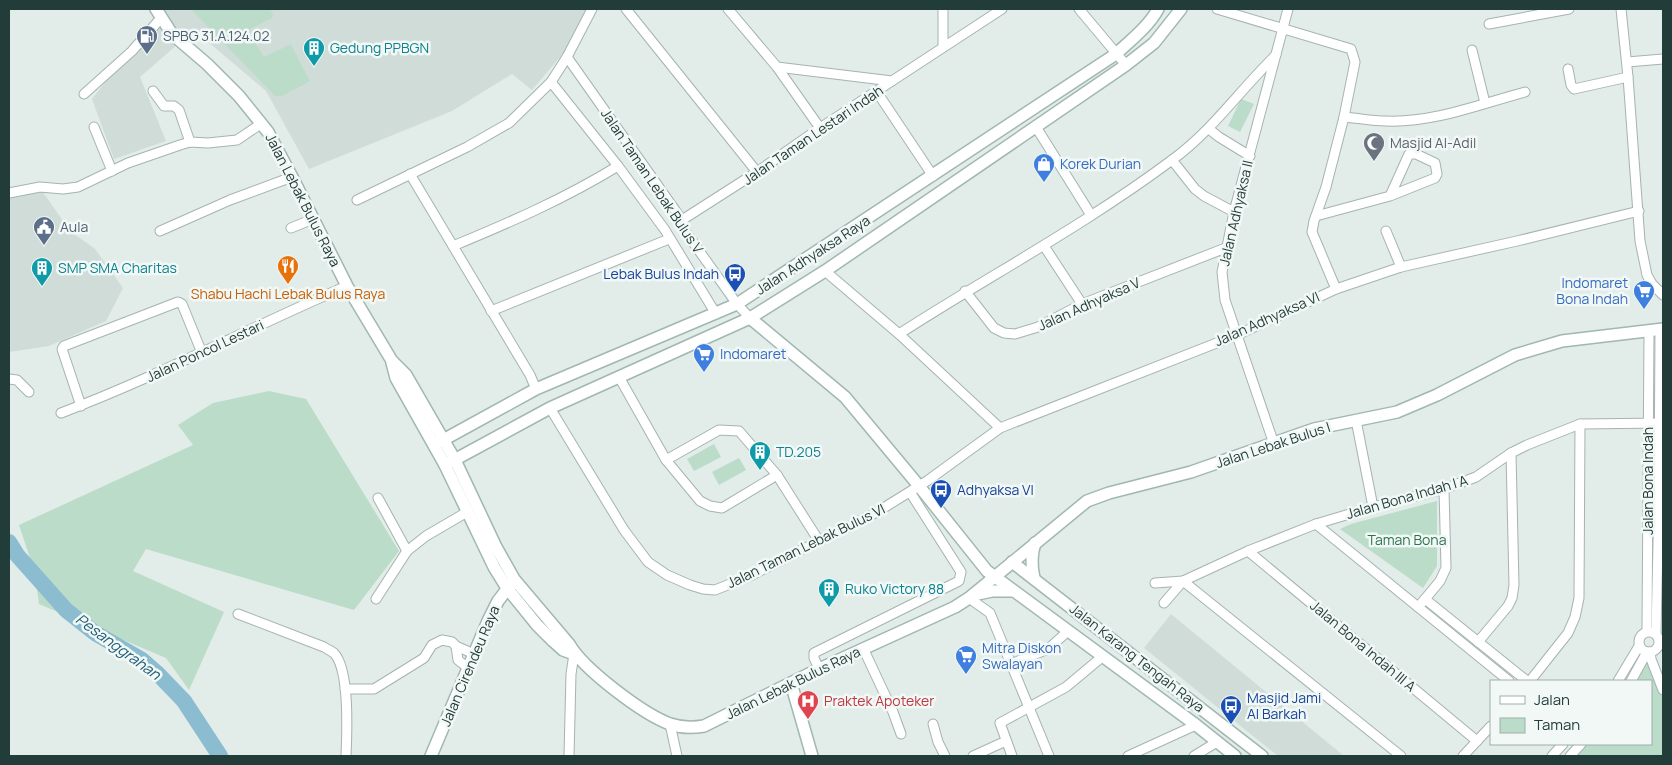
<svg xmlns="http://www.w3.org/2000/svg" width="1672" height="765" viewBox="0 0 1672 765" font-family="Manrope,sans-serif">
	<rect width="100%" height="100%" fill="#e2ece9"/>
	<!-- built -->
	<g fill="#d0dcd8">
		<path d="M163 9H586L572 43 532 90 512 74 452 111 309 169 266 91 194 30 140 77 166 141 114 159 92 99Z"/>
		<path d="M40 188 70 231 95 249 123 288 106 321 49 346 9 352V199Z"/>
		<path d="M1171 614 1344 756H1278L1144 648Z"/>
	</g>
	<!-- green -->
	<g fill="#bbdcc8">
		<path d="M191 9H270L273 15 272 18 250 29 249 33 264 57 289 45H291L310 81 282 96H275Z"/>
		<path d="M1241 99 1254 104 1240 132 1228 126Z"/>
		<path d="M269 391 306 399 399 551 354 610 146 549 133 571 224 612 189 690 166 658 39 604 35 573 19 525 193 445 178 425 213 403Z"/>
		<path d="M714 444 721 457 694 471 687 459Z"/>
		<path d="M739 458 746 470 719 485 712 472Z"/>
		<path d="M1437 501V566L1423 588 1340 529 1351 524Z"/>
		<path d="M1647 657 1663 699V756H1574L1585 744H1651V681H1635Z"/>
	</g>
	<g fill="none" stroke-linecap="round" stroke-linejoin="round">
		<!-- river -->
		<path stroke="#8bbcd0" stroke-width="16" d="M9 542 17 555 66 610 95 633 142 660 158 674 184 701 220 756"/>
		<!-- street casing -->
		<g stroke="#a5b4b1" stroke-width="11">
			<g id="street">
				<path d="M626 9 757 172"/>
				<path d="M728 9 777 67 820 128"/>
				<path d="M943 9V47"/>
				<path d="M1079 9 1126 65"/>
				<path d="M1217 9 1351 49 1355 62 1344 117 1326 187 1314 221 1312 232 1336 289"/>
				<path d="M1621 9 1628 77 1640 241 1647 275 1652 284 1663 295"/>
				<path d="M1489 24 1569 9"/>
				<path d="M1472 50 1485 103"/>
				<path d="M567 57 682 220 685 231 737 304 750 318"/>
				<path d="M1627 62 1663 59"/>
				<path d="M777 67 892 81"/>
				<path d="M1568 69 1571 85 1574 89 1628 77"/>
				<path d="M551 82 618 166 665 230 716 314"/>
				<path d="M153 91 164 106H174L179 110 190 142"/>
				<path d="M877 92 933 176"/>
				<path d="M84 94 132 51 161 18"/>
				<path d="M1344 117C1358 118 1372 121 1386 121 1433 123 1480 104 1525 92"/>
				<path d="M94 127 112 171"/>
				<path d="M1036 127 1091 215"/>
				<path d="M1209 129 1219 137 1250 156"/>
				<path d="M1172 160 1195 189 1204 196 1234 212"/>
				<path d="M410 174 530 375 536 389"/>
				<path d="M9 193 40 187 63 189 78 187 128 163 180 145 190 142 208 143 237 140 262 123"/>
				<path d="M357 200 467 147 509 123 551 82 567 57 592 9"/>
				<path d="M1316 216 1390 196 1435 178 1437 174 1435 163 1416 154H1409L1390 196"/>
				<path d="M682 220 757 172 820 128 1002 9"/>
				<path d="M291 228 313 219"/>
				<path d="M160 231 230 200 292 177"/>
				<path d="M1386 231 1401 267"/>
				<path d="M453 246C511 222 564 199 618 166"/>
				<path d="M1044 246 1082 304"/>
				<path d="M825 271 899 334 1000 428"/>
				<path d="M965 291 994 328 1004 333 1015 334 1038 327 1082 304 1228 247"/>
				<path d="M491 311 669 239"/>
				<path d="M899 334C989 276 1085 225 1172 160 1212 131 1240 90 1276 55"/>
				<path d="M619 377 666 460 700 501 710 506 722 508 777 475"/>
				<path d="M9 379 17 380 29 392"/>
				<path d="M81 406 62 349 64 346 178 302 182 304 202 353"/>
				<path d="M550 408 624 530 648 562 667 575 690 585 703 589 715 590 750 576 877 512 927 481 1000 428 1237 335 1336 289 1401 267 1517 241 1639 211"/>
				<path d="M61 413C159 376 251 327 347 286"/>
				<path d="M1356 420 1373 507"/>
				<path d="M1274 444 1225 300 1222 272 1234 212 1288 9"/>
				<path d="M666 460 719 430 739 431 777 475 819 541"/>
				<path d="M378 498 407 551"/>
				<path d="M1316 524 1509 681"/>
				<path d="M1248 551 1477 741"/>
				<path d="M1183 581 1401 756"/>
				<path d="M1155 583 1183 581 1248 551 1316 524 1373 507 1444 489 1476 477 1511 453 1527 445 1580 424 1663 423"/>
				<path d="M969 598 990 613 1049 756"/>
				<path d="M376 599 407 551 426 536 467 512"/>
				<path d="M1425 599 1440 581 1446 568 1444 489"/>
				<path d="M1164 603 1183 581"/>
				<path d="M1418 607 1425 599 1527 681"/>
				<path d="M238 614 324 647C327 649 331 651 334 653 350 670 347 733 346 756"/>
				<path d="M1647 631 1649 331"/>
				<circle cx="1649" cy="642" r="10"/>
				<path d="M1656 634 1659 496 1660 330"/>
				<path d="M1478 642 1508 606 1512 598 1514 585 1511 453"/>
				<path d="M456 646 458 660 468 668"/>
				<path d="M863 648 893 712 901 734"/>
				<path d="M1650 652 1651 659 1663 690"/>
				<path d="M1011 664 1048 649 1067 632"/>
				<path d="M819 669 814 658V653L959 581 961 572 910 492"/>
				<path d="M1530 681 1568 633 1575 617 1579 598 1580 424"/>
				<path d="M1618 681 1639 646"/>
				<path d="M1631 681 1647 652"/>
				<path d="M345 689H374L424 658 432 645 442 640 452 642 456 646 474 654"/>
				<path d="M670 724 677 756"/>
				<path d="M933 724 938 742 945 756"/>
				<path d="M569 756 571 674 574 654"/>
				<path d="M973 756 1006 741"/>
				<path d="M1012 756 1000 723 1066 687 1102 657"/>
				<path d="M1128 756 1196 725"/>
				<path d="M1194 756 1217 742"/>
				<path d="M1463 756 1491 726"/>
				<path d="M1552 756 1563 744"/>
				<path d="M1570 756 1581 744"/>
			</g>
		</g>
		<!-- secondary casing -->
		<g stroke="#a0b7b2" stroke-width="14">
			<g id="secondary">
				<path d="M156 9 172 34 207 64 239 96 268 132 292 177 347 286 392 361 406 375 455 460 496 547 514 579 569 644C583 669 643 714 670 724 682 728 693 728 704 726L819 669 955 607 969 598 1087 501 1109 493 1191 472 1314 429 1397 412 1437 395 1515 355 1562 341 1663 329"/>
				<path d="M750 318 845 397 919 486 987 571 1196 725 1235 756"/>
				<path d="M392 363 396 378 445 465 494 567 507 588 537 625 553 641 563 650 574 654"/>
				<path d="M434 445 536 389 737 304 1116 54C1131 40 1149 26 1158 9"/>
				<path d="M445 465 550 408 750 318 825 271 1126 65 1154 43 1181 9"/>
				<path d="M1012 562 1262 756"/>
				<path d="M1034 578C1031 565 1031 555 1035 543"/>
				<path d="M973 595 992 591H1013"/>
				<path d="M791 683 812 756"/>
				<path d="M431 756 488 621 498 601 512 583"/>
			</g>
		</g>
		<!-- street -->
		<use href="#street" stroke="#fff" stroke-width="9"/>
		<!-- secondary -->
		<use href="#secondary" stroke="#fff" stroke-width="11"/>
	</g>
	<!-- icons -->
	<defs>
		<g id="fuel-pin" transform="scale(1.125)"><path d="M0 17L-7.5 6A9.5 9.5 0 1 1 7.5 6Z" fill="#5c6f8a" stroke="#f2f8f6"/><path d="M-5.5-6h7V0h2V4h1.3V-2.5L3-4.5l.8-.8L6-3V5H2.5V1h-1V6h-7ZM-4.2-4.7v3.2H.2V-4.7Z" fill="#fff"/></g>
		<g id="building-pin" transform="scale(1.125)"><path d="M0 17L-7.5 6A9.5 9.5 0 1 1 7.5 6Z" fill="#0f9aa8" stroke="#f2f8f6"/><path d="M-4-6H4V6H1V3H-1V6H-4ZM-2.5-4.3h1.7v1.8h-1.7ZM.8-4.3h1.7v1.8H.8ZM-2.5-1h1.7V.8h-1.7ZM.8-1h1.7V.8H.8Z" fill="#fff"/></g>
		<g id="mosque-pin" transform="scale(1.125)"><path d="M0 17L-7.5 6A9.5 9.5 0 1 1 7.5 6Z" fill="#6b7280" stroke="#f2f8f6"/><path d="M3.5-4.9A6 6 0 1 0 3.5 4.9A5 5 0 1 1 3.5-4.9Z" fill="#fff"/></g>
		<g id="shop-pin" transform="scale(1.125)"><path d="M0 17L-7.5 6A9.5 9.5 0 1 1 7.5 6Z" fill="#3f7fe0" stroke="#f2f8f6"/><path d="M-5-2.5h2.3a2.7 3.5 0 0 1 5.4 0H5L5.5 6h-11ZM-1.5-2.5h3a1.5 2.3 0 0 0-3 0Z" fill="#fff"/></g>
		<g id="civic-pin" transform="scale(1.125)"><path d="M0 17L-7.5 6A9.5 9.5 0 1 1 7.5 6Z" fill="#5c6f8a" stroke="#f2f8f6"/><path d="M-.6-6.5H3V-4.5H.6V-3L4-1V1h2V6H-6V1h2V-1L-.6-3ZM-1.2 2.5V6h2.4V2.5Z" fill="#fff"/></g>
		<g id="restaurant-pin" transform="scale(1.125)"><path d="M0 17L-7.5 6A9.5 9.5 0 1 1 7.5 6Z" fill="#e8710a" stroke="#f2f8f6"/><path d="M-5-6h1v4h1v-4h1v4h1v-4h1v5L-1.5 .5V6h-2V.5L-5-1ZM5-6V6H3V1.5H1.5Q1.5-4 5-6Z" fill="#fff"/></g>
		<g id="bus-pin" transform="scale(1.125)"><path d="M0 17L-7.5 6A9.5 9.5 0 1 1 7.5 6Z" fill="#1a4fb4" stroke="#f2f8f6"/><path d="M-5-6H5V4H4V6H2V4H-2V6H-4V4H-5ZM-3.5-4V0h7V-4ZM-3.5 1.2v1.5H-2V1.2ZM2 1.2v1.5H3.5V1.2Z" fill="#fff"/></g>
		<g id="supermarket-pin" transform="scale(1.125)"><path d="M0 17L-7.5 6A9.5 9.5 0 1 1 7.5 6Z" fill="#3f7fe0" stroke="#f2f8f6"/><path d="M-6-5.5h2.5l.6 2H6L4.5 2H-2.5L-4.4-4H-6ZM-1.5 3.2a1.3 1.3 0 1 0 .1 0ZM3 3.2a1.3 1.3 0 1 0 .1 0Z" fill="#fff"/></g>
		<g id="hospital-pin" transform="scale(1.125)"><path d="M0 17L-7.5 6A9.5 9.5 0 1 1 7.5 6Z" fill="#e0444e" stroke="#f2f8f6"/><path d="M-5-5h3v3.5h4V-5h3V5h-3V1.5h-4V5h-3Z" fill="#fff"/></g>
	</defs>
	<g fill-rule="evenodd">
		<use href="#fuel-pin" x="147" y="36"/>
		<use href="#building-pin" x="314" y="48"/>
		<use href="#mosque-pin" x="1374" y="143"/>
		<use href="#shop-pin" x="1044" y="164"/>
		<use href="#civic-pin" x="44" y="227"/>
		<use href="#restaurant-pin" x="288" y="266"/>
		<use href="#building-pin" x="42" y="268"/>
		<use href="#bus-pin" x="735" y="274"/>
		<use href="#supermarket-pin" x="1644" y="291"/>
		<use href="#supermarket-pin" x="704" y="354"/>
		<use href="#building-pin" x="760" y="452"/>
		<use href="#bus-pin" x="941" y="490"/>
		<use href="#building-pin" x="829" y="589"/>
		<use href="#supermarket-pin" x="966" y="656"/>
		<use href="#hospital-pin" x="808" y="701"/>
		<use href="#bus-pin" x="1231" y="706"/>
	</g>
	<g text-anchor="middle" stroke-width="5" stroke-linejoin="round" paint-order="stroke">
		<!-- service labels -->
		<g font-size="14" fill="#4e5e75" stroke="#f2f8f6" text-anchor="start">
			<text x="163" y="41">SPBG 31.A.124.02</text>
			<text x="60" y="232">Aula</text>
		</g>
		<!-- culture labels -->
		<g font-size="14" fill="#0d838f" stroke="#f2f8f6" text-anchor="start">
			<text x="330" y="53">Gedung PPBGN</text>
			<text x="58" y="273">SMP SMA Charitas</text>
			<text x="776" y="457">TD.205</text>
			<text x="845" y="594">Ruko Victory 88</text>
		</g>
		<!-- street labels -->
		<g font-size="14" fill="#223c39" stroke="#f2f8f6">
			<text transform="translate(813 135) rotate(-34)" y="5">Jalan Taman Lestari Indah</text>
			<text transform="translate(652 181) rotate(56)" y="5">Jalan Taman Lebak Bulus V</text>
			<text transform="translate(303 200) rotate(63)" y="5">Jalan Lebak Bulus Raya</text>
			<text transform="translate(1236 213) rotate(-77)" y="5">Jalan Adhyaksa II</text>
			<text transform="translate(813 255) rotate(-33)" y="5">Jalan Adhyaksa Raya</text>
			<text transform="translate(1089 304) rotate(-24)" y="5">Jalan Adhyaksa V</text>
			<text transform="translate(1267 319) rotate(-24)" y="5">Jalan Adhyaksa VI</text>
			<text transform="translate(205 351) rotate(-25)" y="5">Jalan Poncol Lestari</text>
			<text transform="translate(1273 445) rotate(-18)" y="5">Jalan Lebak Bulus I</text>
			<text transform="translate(1648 481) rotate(-90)" y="5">Jalan Bona Indah</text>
			<text transform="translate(1407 497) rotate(-16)" y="5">Jalan Bona Indah I A</text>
			<text transform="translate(806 546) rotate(-26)" y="5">Jalan Taman Lebak Bulus VI</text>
			<text transform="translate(1363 646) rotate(40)" y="5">Jalan Bona Indah III A</text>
			<text transform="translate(1137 658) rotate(38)" y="5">Jalan Karang Tengah Raya</text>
			<text transform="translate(470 666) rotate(-67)" y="5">Jalan Cirendeu Raya</text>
			<text transform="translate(793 683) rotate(-26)" y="5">Jalan Lebak Bulus Raya</text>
		</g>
		<!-- worship labels -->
		<g font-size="14" fill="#5b616d" stroke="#f2f8f6" text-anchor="start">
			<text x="1390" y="148">Masjid Al-Adil</text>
		</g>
		<!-- shop labels -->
		<g font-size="14" fill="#366cbe" stroke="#f2f8f6" text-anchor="start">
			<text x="1060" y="169">Korek Durian</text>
			<text x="1628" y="288" text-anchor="end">Indomaret<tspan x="1628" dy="16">Bona Indah</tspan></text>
			<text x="720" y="359">Indomaret</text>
			<text x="982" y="653">Mitra Diskon<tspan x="982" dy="16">Swalayan</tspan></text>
		</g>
		<!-- transit labels -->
		<g font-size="14" fill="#164399" stroke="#f2f8f6" text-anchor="start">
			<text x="719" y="279" text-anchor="end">Lebak Bulus Indah</text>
			<text x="957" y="495">Adhyaksa VI</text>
			<text x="1247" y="703">Masjid Jami<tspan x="1247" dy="16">Al Barkah</tspan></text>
		</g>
		<!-- food labels -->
		<g font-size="14" fill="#c56008" stroke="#f2f8f6">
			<text x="288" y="299">Shabu Hachi Lebak Bulus Raya</text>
		</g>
		<!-- park labels -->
		<g font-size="14" fill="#2d7251" stroke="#f2f8f6">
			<text x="1407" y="545">Taman Bona</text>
		</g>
		<!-- health labels -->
		<g font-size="14" fill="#be3a42" stroke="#f2f8f6" text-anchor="start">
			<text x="824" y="706">Praktek Apoteker</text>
		</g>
		<!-- water labels -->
		<g font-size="15" font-style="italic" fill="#1e5d77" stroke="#f2f8f6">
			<text transform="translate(118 647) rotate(36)" y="5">Pesanggrahan</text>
		</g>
	</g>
	<!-- border -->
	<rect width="1672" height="765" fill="none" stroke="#223c39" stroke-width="20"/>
	<!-- legend -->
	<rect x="1490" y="680" width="162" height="65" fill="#f2f8f6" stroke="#9fadaa"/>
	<rect x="1500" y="696" width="25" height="8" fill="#ffffff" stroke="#9fadaa"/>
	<text x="1534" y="705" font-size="15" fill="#223c39">Jalan</text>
	<rect x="1500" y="718" width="25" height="15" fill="#bbdcc8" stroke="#9fadaa"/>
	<text x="1534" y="730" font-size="15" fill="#223c39">Taman</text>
</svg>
